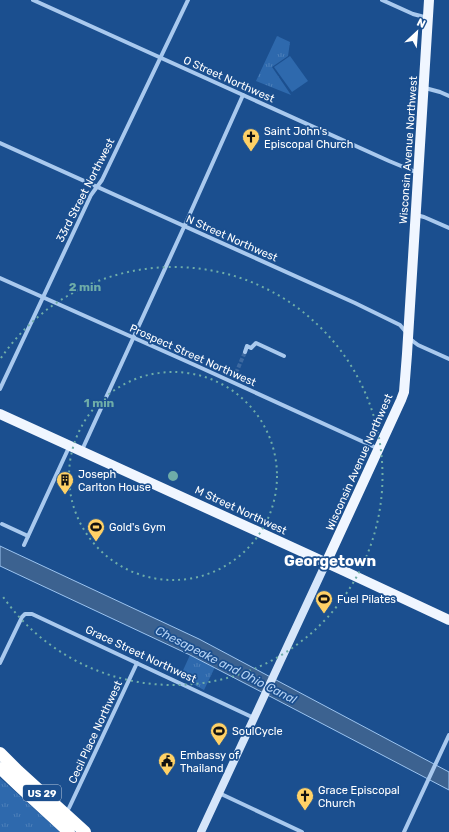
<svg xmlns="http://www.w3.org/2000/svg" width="449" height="832" viewBox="0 0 449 832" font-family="Rubik,sans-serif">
	<defs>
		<pattern id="park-tufts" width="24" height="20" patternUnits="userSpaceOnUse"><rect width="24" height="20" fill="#2e69ad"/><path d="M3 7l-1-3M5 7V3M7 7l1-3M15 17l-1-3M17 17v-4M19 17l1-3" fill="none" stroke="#4d80b9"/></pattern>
	</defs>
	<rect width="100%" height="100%" fill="#1b4f8f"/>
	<!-- park -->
	<g fill="url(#park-tufts)">
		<path d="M277 36 290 42 288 56 272 67 291 95 256 81Z"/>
		<path d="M190 655 215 667 204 690 180 677Z"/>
		<path d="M0 778 60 832H0Z"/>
	</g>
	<!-- garden -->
	<path fill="#2e69ad" d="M290 56 308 81 292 92 274 67Z"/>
	<!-- water -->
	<path fill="#3c6290" stroke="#9cc4f0" d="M0 546 199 639 449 772V790L277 700 190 655 0 566Z"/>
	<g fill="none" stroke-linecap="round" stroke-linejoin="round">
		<!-- street-tunnel -->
		<path stroke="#3d69a0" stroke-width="4" stroke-dasharray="4 2" stroke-linecap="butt" d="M236 373 245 352"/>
		<!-- street -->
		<g stroke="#a9c9ee" stroke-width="4">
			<path d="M33 0 389 161 418 173"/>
			<path d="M382 0 413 14 428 18"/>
			<path d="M425 88 440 92 449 96"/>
			<path d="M0 143 355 303 400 325 406 332"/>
			<path d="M416 215 424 217 449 228"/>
			<path d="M0 278 197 366 379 449"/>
			<path d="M409 338 414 342 418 345 449 359"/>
			<path d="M245 352 247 346 251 348 256 343 284 356"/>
			<path d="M235 375 236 373"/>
			<path d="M0 389 91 195 102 180 188 0"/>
			<path d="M82 450 184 227 243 95"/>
			<path d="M2 524 28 536"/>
			<path d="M24 545 70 445"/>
			<path d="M0 663 22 617 25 614H32L254 718"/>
			<path d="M219 793 302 832"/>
			<path d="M69 808 137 663"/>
			<path d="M404 832 449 735"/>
		</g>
		<!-- secondary -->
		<path stroke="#d6e6fa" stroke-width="8" d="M201 832 326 563"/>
		<!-- primary -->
		<g stroke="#f0f6ff" stroke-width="10">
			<path d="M0 414 342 570 449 620"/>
			<path d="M326 563 401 400 404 392 407 354 429 0"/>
		</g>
		<!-- highway -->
		<g stroke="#fff" stroke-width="12">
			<path d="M0 753 18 771 85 832"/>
			<path d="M0 768 21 788 69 832"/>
		</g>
	</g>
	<!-- distance rings -->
	<g fill="none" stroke="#6fada8" stroke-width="2" stroke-dasharray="2 4">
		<circle cx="173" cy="476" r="104"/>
		<path d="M1 358A209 209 0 1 1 1 594"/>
	</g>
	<!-- icons -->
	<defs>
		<g id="church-pin" transform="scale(0.9)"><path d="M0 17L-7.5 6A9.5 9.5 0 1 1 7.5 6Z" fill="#ffd166" stroke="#1b4f8f"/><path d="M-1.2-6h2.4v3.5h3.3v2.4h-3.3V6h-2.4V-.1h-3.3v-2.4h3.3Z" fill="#111"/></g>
		<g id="building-pin" transform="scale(0.9)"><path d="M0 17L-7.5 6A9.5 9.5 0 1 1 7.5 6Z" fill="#ffd166" stroke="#1b4f8f"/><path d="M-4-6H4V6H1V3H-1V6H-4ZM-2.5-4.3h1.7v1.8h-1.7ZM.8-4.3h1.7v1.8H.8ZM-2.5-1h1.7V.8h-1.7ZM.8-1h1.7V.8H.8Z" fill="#111"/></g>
		<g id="stadium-pin" transform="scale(0.9)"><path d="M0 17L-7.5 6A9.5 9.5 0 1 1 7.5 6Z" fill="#ffd166" stroke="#1b4f8f"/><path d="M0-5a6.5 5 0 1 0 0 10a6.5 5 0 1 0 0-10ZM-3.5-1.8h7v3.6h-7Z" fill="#111"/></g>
		<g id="civic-pin" transform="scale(0.9)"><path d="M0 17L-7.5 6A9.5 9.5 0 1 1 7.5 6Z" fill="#ffd166" stroke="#1b4f8f"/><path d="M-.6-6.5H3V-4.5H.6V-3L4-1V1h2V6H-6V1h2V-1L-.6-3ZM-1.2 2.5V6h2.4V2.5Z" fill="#111"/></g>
	</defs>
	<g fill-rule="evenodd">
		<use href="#church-pin" x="251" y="137"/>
		<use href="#building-pin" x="65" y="480"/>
		<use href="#stadium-pin" x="96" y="527"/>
		<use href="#stadium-pin" x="324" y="599"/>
		<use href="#stadium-pin" x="219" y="731"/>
		<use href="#civic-pin" x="167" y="761"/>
		<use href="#church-pin" x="305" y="796"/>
	</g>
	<g text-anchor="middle" stroke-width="3.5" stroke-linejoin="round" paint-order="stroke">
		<!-- shield labels -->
		<rect fill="#1b4f8f" stroke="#bbcadd" stroke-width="1" x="23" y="785" width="38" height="16" rx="3"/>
		<g font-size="10" font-weight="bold" fill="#fff">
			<text x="42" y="797">US 29</text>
		</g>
		<!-- street labels -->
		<g font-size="11" fill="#fff" stroke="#1b4f8f">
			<text transform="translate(229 79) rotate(24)" y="4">O Street Northwest</text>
			<text transform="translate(408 150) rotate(-86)" y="4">Wisconsin Avenue Northwest</text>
			<text transform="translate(85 190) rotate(-63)" y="4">33rd Street Northwest</text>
			<text transform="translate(232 238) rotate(24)" y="4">N Street Northwest</text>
			<text transform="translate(193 355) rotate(24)" y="4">Prospect Street Northwest</text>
			<text transform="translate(359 462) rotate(-66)" y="4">Wisconsin Avenue Northwest</text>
			<text transform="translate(241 510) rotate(25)" y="4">M Street Northwest</text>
			<text transform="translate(141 654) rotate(25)" y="4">Grace Street Northwest</text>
			<text transform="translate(95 732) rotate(-65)" y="4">Cecil Place Northwest</text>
		</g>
		<!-- poi labels -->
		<g font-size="11" fill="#fff" stroke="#1b4f8f" text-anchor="start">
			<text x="264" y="135">Saint John's<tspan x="264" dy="13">Episcopal Church</tspan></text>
			<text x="78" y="478">Joseph<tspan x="78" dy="13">Carlton House</tspan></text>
			<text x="109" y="531">Gold's Gym</text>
			<text x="337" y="603">Fuel Pilates</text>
			<text x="232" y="735">SoulCycle</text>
			<text x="180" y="759">Embassy of<tspan x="180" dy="13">Thailand</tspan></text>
			<text x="318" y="794">Grace Episcopal<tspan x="318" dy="13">Church</tspan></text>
		</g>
		<!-- water labels -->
		<g font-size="12" font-style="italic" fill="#b5d3f5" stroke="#1b4f8f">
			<text transform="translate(226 665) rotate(27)" y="4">Chesapeake and Ohio Canal</text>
		</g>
		<!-- district labels -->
		<g font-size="15" font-weight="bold" fill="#fff" stroke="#1b4f8f">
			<text x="330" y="566">Georgetown</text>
		</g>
	</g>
	<circle cx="173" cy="476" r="6" fill="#6fada8" stroke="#1b4f8f" stroke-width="2"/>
	<g font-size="12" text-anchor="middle" font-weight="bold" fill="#6fada8" stroke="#1b4f8f" stroke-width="3.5" stroke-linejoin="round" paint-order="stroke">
		<text x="85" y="291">2 min</text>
		<text x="99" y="407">1 min</text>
	</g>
	<!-- north arrow -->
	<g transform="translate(417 32) rotate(26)" stroke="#1b4f8f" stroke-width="3" paint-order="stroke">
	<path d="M0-3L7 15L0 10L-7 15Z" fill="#ffffff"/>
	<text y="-6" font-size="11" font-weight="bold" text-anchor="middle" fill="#ffffff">N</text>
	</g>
</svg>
